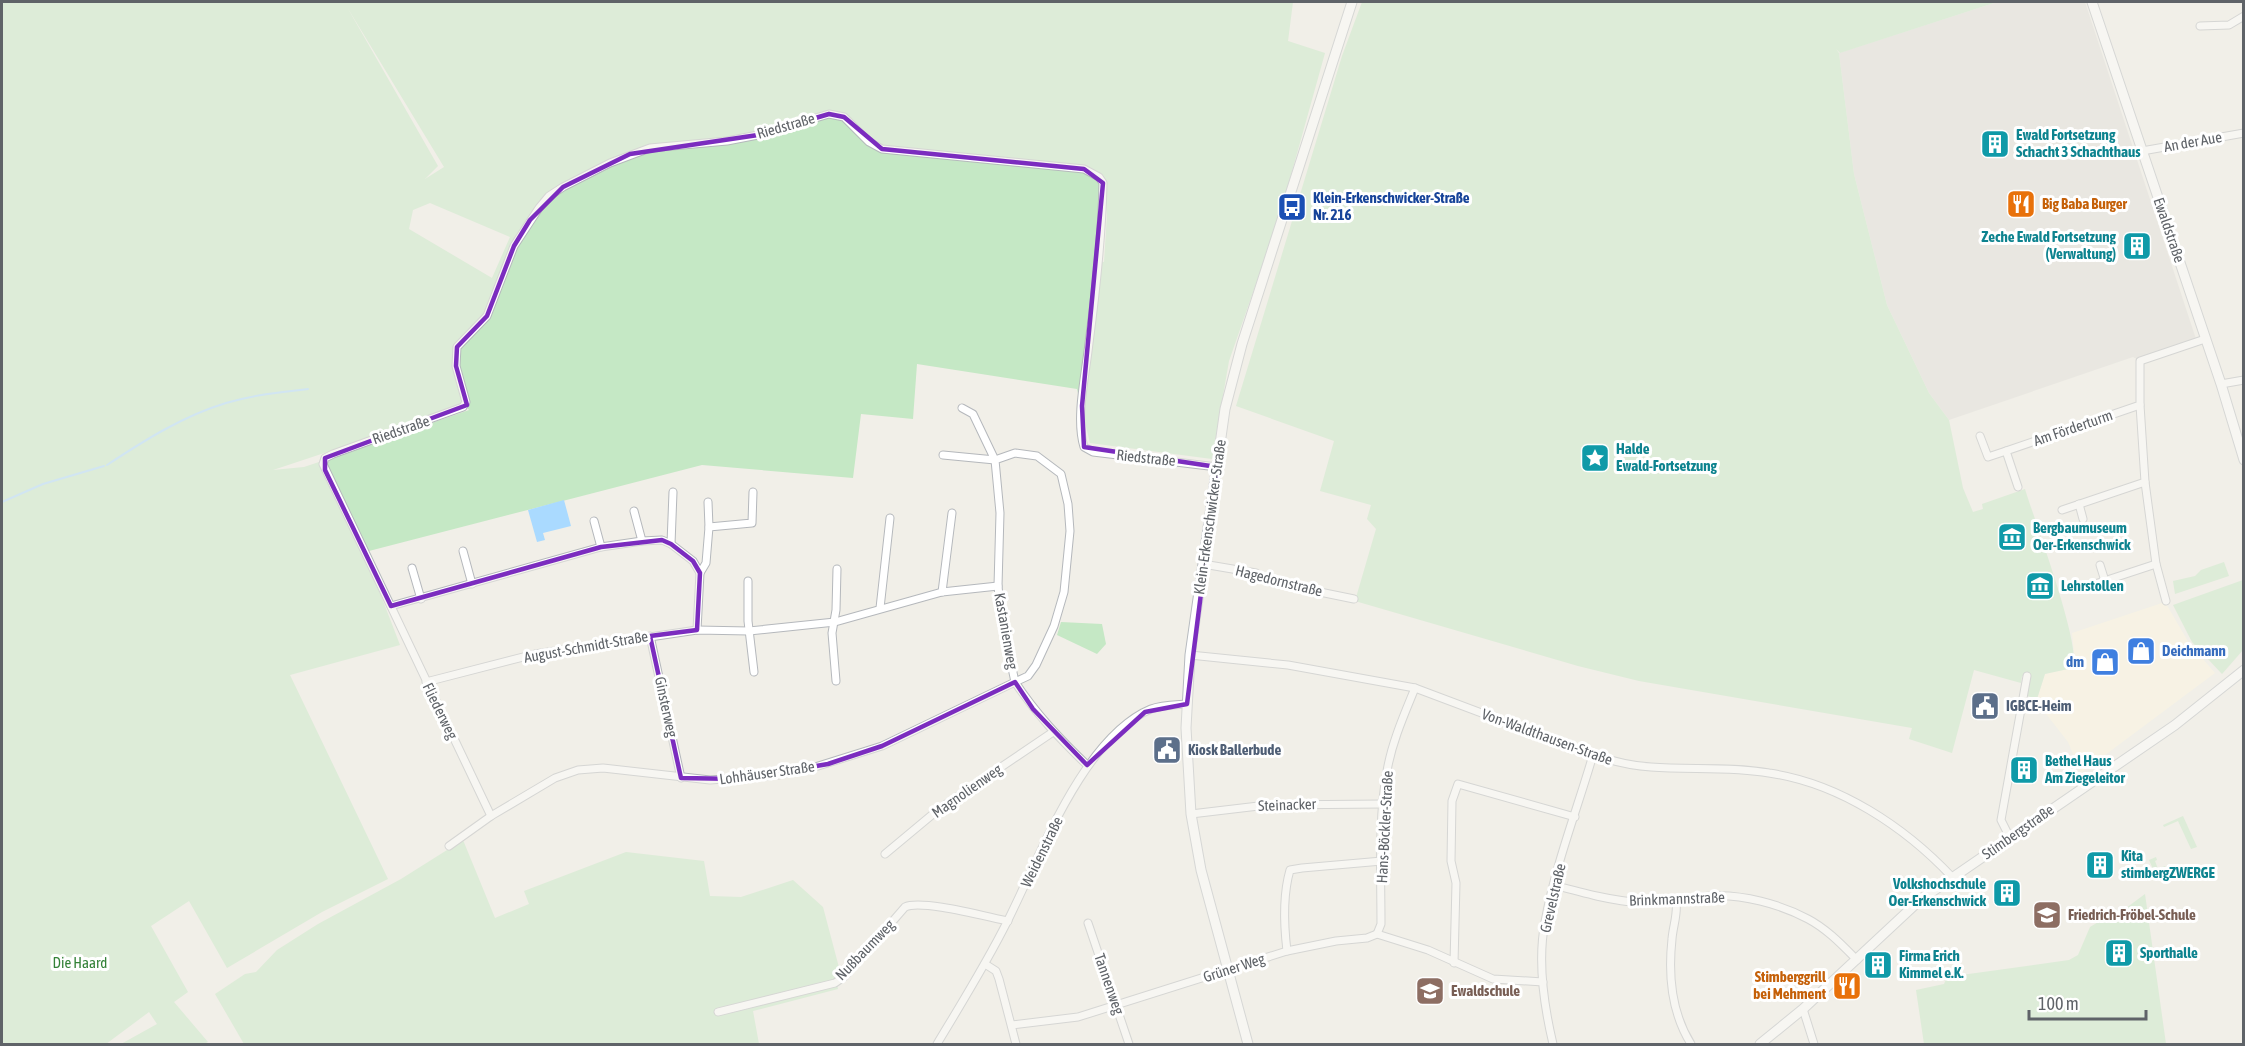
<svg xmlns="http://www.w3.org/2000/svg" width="2245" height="1046" viewBox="0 0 2245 1046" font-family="'Asap Condensed',sans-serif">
	<rect width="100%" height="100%" fill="#f1efe8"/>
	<!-- commercial -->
	<path fill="#fef7e0" d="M2165 602 2189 643 2215 673 2081 773 2068 742 2047 715 2043 712 2032 710 2026 714 2029 698 2037 699 2045 674 2075 663 2072 633Z"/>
	<!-- industrial -->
	<path fill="#e0deda" d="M1997 2H2085L2197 342 2140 361 2133 357 1949 420 1929 393 1887 305 1854 174 1839 53Z"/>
	<!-- green -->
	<g fill="#c5e8c5" fill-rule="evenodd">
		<path d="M2 2H1293L1288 41 1325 53 1279 218 1229 361 1212 459 1090 443 1077 389 917 364 913 419 861 414 853 478 702 465 369 551 327 470V464L331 458 469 410 466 406 273 470 304 467 319 462 375 580 400 645 290 675 388 879 322 912 227 968 189 901 151 926 188 992 174 1002 208 1042 204 1044H121L157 1024 149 1012 106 1044H2ZM347 7 444 167 425 179 438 166ZM1101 175 1104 177 1107 214 1104 262 1096 261ZM430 203 510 237 492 278 409 229 413 210Z"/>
		<path d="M1362 2H1997L1840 53 1836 49 1839 53 1854 174 1887 305 1929 393 1949 420 1963 488 1973 512 1983 509 1982 504 2025 489C2034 519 2082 646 2073 668L2045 674 2037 699 2027 696 2031 676H2022L2021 683 1974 670 1952 753 1909 739 1912 728 1639 681 1578 666 1355 601 1376 529 1367 519 1371 505 1320 491 1334 441 1236 406 1342 56Z"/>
		<path d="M2224 562 2229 576 2175 594 2173 581 2195 576 2201 570Z"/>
		<path d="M2243 580V650L2222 674 2192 642 2173 605Z"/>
		<path d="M1061 622 1102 624 1106 644 1097 654 1057 635Z"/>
		<path d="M2183 816 2197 847 2191 849 2178 821 2164 827 2163 825Z"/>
		<path d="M463 840 495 918 529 904 524 891 626 852 704 861 710 896 741 897 793 880 823 907 841 975 836 980 838 989 753 1011 759 1044H244L215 994 245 974 256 972 277 950 318 924 401 879Z"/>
		<path d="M2156 857 2157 860 2155 861 2158 869 2165 866 2169 874 2158 880 2149 860Z"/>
		<path d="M2145 894 2166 1044H1924L1916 990 1944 984 1947 977 2069 960 2078 955 2090 927 2105 918 2110 920Z"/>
	</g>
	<!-- water -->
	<path fill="#aadaff" d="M564 500 571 526 543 533 545 540 537 542 528 510Z"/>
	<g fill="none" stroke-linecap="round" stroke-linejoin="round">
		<!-- stream -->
		<g stroke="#aadaff" stroke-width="2">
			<path d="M107 465C145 440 183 416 226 403 253 395 281 392 308 389"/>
			<path d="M2 502 43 484 104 466"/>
		</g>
		<!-- street casing -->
		<g stroke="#b5b8bc" stroke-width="9">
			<g id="street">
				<path d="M2200 26 2229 25 2244 16"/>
				<path d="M2142 151 2244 133"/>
				<path d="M2221 384 2244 380"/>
				<path d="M1980 436 1988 457 2006 451"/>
				<path d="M1015 453 1037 456 1061 474 1068 504 1070 531 1064 592 1054 626 1036 665 1028 676 1015 682 1001 616 998 586 1000 513 995 460Z"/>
				<path d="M943 455 995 460 973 414 962 408"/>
				<path d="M2145 482 2156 564 2166 601"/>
				<path d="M2018 487 2006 451 2140 405V361L2205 339"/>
				<path d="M708 502 709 527"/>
				<path d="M2079 504 2083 519"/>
				<path d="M2062 510 2145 482 2140 405"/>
				<path d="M634 511 642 541"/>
				<path d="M594 521 601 547"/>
				<path d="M671 544 673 492"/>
				<path d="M463 551 472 584"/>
				<path d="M1203 564 1256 573 1271 582 1354 599"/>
				<path d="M2100 565 2105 581"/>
				<path d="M412 568 421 599"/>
				<path d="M748 581V621L754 672"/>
				<path d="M2089 586 2156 564"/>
				<path d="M942 592 952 513"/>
				<path d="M391 606 601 547 642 541 662 540 671 544 693 561 700 573"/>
				<path d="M880 608 890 518"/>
				<path d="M697 630 700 573 706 563 709 527 752 523 753 492"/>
				<path d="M650 636 681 778"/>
				<path d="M1190 655 1288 665 1415 688 1593 755C1612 761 1631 766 1651 767 1690 770 1730 766 1769 773 1839 783 1905 827 1952 877"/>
				<path d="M836 681 832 633 836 610 837 569"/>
				<path d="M426 682 535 654 697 630 749 631 835 622 942 592 998 586"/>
				<path d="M1191 814 1267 805 1383 804"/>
				<path d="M491 816 323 464 325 458 333 454 463 407 466 402 456 366 457 347 487 316 514 246 539 208 549 196 563 187 610 163 650 148 727 141 758 135 829 114 844 117 869 142 882 149 1084 169 1099 177 1103 183C1102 237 1096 290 1089 343 1086 373 1075 418 1084 447L1093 452 1217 467"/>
				<path d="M2010 838 2001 820 2027 676"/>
				<path d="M449 846 491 816 555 778 578 770 603 768 710 780 778 775 815 767 882 746 1015 682C1036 714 1060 739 1087 765"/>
				<path d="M885 854 939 809 1053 732"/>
				<path d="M1554 885C1583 893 1612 901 1643 903 1666 904 1688 897 1711 896 1742 894 1780 904 1808 919 1827 929 1842 945 1857 960"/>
				<path d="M1676 901C1678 914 1673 926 1672 939 1668 976 1671 1012 1691 1044"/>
				<path d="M1088 923 1129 1044"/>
				<path d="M1377 934 1381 924C1381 877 1378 817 1387 771 1392 742 1404 715 1415 688"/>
				<path d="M1287 951C1284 926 1283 894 1290 870L1302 868 1382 861"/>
				<path d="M1454 963 1456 883 1451 861 1452 801 1458 784 1575 817"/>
				<path d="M985 964 996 971 999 979 1016 1044"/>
				<path d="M1803 1009 1814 1044"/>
				<path d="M718 1012 835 983 845 976 905 907C921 899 987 917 1008 921"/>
				<path d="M1012 1025 1078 1017 1287 951 1336 941 1367 938 1377 934 1428 950 1493 979 1543 982"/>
				<path d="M937 1044C961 1004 986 964 1007 922 1039 859 1083 737 1151 709 1162 705 1175 705 1187 704"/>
				<path d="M1553 1044C1544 1006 1537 962 1545 922 1555 866 1577 810 1593 755"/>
			</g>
		</g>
		<!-- secondary casing -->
		<g stroke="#b6babf" stroke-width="11">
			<g id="secondary">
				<path d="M2092 2 2221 384 2244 460"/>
				<path d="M1248 1044 1201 870 1191 814 1186 728 1190 655 1225 409 1242 344 1352 2"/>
				<path d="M1760 1044 1803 1009 1920 900 2175 725 2244 670"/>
			</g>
		</g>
		<!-- street -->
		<use href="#street" stroke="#fff" stroke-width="7"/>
		<!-- secondary -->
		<use href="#secondary" stroke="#fff" stroke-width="9"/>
	</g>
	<!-- marked area -->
	<path d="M0 0H2245V1046H0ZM829 114 844 117 882 149 1084 169 1103 183 1082 406 1084 447 1217 467 1187 704 1145 712 1087 765 1033 709 1015 682 882 746 828 764 739 779 681 778 650 636 697 630 700 573 693 561 671 544 662 540 601 547 391 606 325 470V458L467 405 456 366 457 347 487 316 514 246 530 220 563 187 630 154 758 135Z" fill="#f1efe8" fill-opacity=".55" fill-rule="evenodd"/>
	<path fill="none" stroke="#7b2cbf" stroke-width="4.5" stroke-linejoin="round" d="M829 114 844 117 882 149 1084 169 1103 183 1082 406 1084 447 1217 467 1187 704 1145 712 1087 765 1033 709 1015 682 882 746 828 764 739 779 681 778 650 636 697 630 700 573 693 561 671 544 662 540 601 547 391 606 325 470V458L467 405 456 366 457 347 487 316 514 246 530 220 563 187 630 154 758 135Z"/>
	<!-- icons -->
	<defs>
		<g id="building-square" transform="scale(1.5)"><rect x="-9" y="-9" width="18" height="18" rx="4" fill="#0f9aa8" stroke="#fff"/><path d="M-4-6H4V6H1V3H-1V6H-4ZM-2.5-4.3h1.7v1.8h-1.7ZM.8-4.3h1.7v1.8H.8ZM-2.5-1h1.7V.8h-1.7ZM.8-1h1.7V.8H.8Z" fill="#fff"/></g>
		<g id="restaurant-square" transform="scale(1.5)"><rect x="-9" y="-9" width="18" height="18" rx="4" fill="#e8710a" stroke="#fff"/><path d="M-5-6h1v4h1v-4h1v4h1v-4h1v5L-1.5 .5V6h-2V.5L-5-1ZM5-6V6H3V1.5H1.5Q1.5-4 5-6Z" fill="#fff"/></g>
		<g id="bus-square" transform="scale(1.5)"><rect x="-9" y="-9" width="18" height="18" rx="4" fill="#1a4fb4" stroke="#fff"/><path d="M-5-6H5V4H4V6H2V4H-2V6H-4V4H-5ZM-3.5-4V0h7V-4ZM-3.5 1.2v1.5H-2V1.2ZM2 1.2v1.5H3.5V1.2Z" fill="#fff"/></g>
		<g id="sight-square" transform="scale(1.5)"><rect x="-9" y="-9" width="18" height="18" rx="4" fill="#0f9aa8" stroke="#fff"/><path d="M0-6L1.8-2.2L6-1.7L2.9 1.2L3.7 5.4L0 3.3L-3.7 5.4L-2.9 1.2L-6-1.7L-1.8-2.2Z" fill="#fff"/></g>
		<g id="museum-square" transform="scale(1.5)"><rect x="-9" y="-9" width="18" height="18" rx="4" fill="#0f9aa8" stroke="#fff"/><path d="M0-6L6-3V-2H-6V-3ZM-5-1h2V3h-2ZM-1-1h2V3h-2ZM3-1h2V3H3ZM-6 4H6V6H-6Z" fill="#fff"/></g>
		<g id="shop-square" transform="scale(1.5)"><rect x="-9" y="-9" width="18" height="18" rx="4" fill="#3f7fe0" stroke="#fff"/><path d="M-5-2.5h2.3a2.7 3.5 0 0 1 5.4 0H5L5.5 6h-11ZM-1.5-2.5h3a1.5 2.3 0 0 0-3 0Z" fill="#fff"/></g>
		<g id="civic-square" transform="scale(1.5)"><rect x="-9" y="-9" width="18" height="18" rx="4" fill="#5c6f8a" stroke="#fff"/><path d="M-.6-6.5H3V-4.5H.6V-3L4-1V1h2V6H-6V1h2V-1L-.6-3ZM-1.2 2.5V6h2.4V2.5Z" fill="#fff"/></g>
		<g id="school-square" transform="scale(1.5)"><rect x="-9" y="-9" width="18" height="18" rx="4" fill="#8d6e63" stroke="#fff"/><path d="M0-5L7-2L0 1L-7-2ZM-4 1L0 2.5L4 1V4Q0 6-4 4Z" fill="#fff"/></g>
	</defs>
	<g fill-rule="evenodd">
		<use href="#building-square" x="1995" y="144"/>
		<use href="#restaurant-square" x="2021" y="204"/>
		<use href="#bus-square" x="1292" y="207"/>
		<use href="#building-square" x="2137" y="246"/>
		<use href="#sight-square" x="1595" y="458"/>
		<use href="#museum-square" x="2012" y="537"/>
		<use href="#museum-square" x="2040" y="586"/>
		<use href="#shop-square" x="2141" y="651"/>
		<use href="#shop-square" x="2105" y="662"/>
		<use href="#civic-square" x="1985" y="706"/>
		<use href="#civic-square" x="1167" y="750"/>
		<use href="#building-square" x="2024" y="770"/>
		<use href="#building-square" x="2100" y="865"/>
		<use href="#building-square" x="2007" y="893"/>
		<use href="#school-square" x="2047" y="915"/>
		<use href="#building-square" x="2119" y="953"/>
		<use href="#building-square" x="1878" y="965"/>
		<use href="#restaurant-square" x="1847" y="986"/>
		<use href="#school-square" x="1430" y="991"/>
	</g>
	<g text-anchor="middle" stroke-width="6" stroke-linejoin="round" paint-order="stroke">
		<!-- street labels -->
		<g font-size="15" fill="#5f6368" stroke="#fff">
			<text transform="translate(786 126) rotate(-16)" y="5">Riedstraße</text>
			<text transform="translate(2193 142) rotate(-10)" y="5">An der Aue</text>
			<text transform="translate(2169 230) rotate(71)" y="5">Ewaldstraße</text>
			<text transform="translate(2073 428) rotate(-19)" y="5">Am Förderturm</text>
			<text transform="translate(401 430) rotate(-19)" y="5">Riedstraße</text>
			<text transform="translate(1146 458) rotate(6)" y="5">Riedstraße</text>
			<text transform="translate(1210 517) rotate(-82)" y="5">Klein-Erkenschwicker-Straße</text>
			<text transform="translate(1279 581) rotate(14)" y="5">Hagedornstraße</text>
			<text transform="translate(1006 631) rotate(80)" y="5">Kastanienweg</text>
			<text transform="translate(586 647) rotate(-10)" y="5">August-Schmidt-Straße</text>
			<text transform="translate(666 707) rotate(78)" y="5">Ginsterweg</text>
			<text transform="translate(440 711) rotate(64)" y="5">Fliederweg</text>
			<text transform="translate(1547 737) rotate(20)" y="5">Von-Waldthausen-Straße</text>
			<text transform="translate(767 773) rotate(-8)" y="5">Lohhäuser Straße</text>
			<text transform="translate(967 791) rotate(-35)" y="5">Magnolienweg</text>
			<text transform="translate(1287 805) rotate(-2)" y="5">Steinacker</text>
			<text transform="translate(1385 827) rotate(-87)" y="5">Hans-Böckler-Straße</text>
			<text transform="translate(2018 832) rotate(-35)" y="5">Stimbergstraße</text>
			<text transform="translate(1042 852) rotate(-64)" y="5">Weidenstraße</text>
			<text transform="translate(1553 898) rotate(-77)" y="5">Grevelstraße</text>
			<text transform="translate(1677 899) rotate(-2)" y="5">Brinkmannstraße</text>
			<text transform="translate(865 950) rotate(-46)" y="5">Nußbaumweg</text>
			<text transform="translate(1234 968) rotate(-18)" y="5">Grüner Weg</text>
			<text transform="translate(1109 984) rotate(71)" y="5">Tannenweg</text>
		</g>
		<!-- culture labels -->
		<g font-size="15" font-weight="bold" fill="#0d838f" stroke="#fff" text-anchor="start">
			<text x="2016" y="140">Ewald Fortsetzung<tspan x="2016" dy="17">Schacht 3 Schachthaus</tspan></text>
			<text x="2116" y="242" text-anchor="end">Zeche Ewald Fortsetzung<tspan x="2116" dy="17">(Verwaltung)</tspan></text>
			<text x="1616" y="454">Halde<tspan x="1616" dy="17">Ewald-Fortsetzung</tspan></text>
			<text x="2033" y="533">Bergbaumuseum<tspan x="2033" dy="17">Oer-Erkenschwick</tspan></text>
			<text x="2061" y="591">Lehrstollen</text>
			<text x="2045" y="766">Bethel Haus<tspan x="2045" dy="17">Am Ziegeleitor</tspan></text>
			<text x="2121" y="861">Kita<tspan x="2121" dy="17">stimbergZWERGE</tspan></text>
			<text x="1986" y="889" text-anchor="end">Volkshochschule<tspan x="1986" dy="17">Oer-Erkenschwick</tspan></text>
			<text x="2140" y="958">Sporthalle</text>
			<text x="1899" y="961">Firma Erich<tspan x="1899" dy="17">Kimmel e.K.</tspan></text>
		</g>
		<!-- transit labels -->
		<g font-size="15" font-weight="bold" fill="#164399" stroke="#fff" text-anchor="start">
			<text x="1313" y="203">Klein-Erkenschwicker-Straße<tspan x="1313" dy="17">Nr. 216</tspan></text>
		</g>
		<!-- food labels -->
		<g font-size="15" font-weight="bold" fill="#c56008" stroke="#fff" text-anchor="start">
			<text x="2042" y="209">Big Baba Burger</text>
			<text x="1826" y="982" text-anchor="end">Stimberggrill<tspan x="1826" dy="17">bei Mehment</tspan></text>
		</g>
		<!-- shop labels -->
		<g font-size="15" font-weight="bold" fill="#366cbe" stroke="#fff" text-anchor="start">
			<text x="2162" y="656">Deichmann</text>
			<text x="2084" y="667" text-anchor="end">dm</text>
		</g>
		<!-- service labels -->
		<g font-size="15" font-weight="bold" fill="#4e5e75" stroke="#fff" text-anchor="start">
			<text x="2006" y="711">IGBCE-Heim</text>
			<text x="1188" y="755">Kiosk Ballerbude</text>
		</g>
		<!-- education labels -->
		<g font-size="15" font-weight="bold" fill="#785e54" stroke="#fff" text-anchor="start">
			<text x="2068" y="920">Friedrich-Fröbel-Schule</text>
			<text x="1451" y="996">Ewaldschule</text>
		</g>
		<!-- park labels -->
		<g font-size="15" fill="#348238" stroke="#fff">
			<text x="80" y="968">Die Haard</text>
		</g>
	</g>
	<!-- border -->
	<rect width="2245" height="1046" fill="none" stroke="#5f6368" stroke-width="6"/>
	<!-- scale -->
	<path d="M2029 1010v9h117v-9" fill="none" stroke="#5f6368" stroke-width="3"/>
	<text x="2038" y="1010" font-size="18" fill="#5f6368" stroke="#ffffff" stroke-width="4.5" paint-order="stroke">100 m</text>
</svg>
